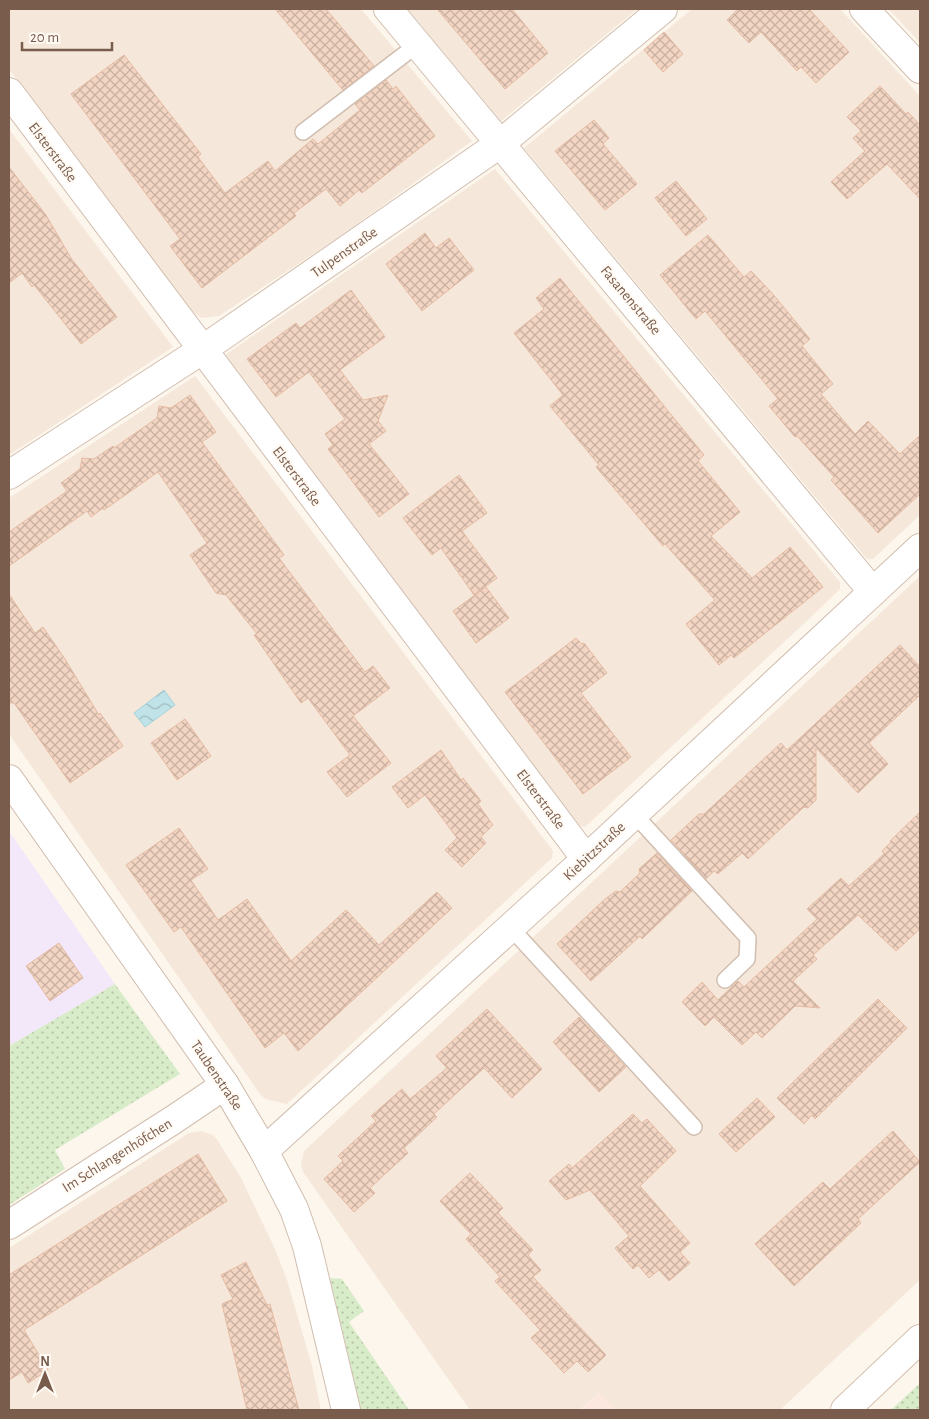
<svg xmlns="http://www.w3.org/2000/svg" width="929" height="1419" viewBox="0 0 929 1419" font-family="'Alegreya Sans',sans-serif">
	<defs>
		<pattern id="green-dots" width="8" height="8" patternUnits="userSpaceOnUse" patternTransform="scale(1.25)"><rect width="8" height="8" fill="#d8ecc9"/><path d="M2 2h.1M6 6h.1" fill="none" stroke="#b4c2a5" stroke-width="1.8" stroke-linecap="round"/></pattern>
		<pattern id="water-waves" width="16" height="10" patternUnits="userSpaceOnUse" patternTransform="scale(1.25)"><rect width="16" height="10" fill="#bfe3e8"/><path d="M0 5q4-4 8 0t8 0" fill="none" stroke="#a0bbbe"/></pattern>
		<pattern id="building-cross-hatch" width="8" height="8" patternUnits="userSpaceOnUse" patternTransform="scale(1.25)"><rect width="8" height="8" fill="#f3d5c3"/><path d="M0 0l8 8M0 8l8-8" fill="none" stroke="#cab0a1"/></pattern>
	</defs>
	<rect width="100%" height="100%" fill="#fdf6ec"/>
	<!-- residential -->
	<g fill="#f5e8da">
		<path d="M9 9H361L472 141 339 237 219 316 202 318 192 312 9 69Z"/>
		<path d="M408 9H637L501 121Z"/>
		<path d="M692 9H840L920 96V515L873 559H867L524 148Z"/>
		<path d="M889 9H920V43Z"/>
		<path d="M9 129 173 347 9 455Z"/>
		<path d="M495 169 840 582V589L810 618 585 827 579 826 225 355Z"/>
		<path d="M195 376 553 851 552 858 287 1104 265 1099 260 1094 9 734V498Z"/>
		<path d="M920 576V1280L780 1410H615L599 1393 580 1410H470L303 1172 301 1165 304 1151Z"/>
		<path d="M201 1131 213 1135 218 1141 241 1178 275 1249 287 1280 312 1366 321 1410H9V1248L189 1133Z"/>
	</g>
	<!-- commercial -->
	<path fill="#fde8e0" d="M599 1393 615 1410H581Z"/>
	<!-- education -->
	<path fill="#f3e8fa" d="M9 831 115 984 9 1046Z"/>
	<!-- green -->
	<g fill="url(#green-dots)">
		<path d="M115 984 180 1074 55 1150 65 1169 9 1205V1046Z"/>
		<path d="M330 1278 342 1279 364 1311 349 1322 409 1410H361Z"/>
		<path d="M920 1383V1410H891Z"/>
	</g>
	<!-- water -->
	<path fill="url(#water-waves)" stroke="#a5d3da" d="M164 690 175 705 145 727 134 713Z"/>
	<!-- building -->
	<g fill="url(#building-cross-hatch)" stroke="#e6bba3">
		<path d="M275 9H326L374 66 343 90Z"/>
		<path d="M437 9H512L548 53 505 89Z"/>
		<path d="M738 9H809L849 52 816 83 801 67 797 71 761 32 749 43 727 20Z"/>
		<path d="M664 32 683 54 663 72 644 50Z"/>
		<path d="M124 55 201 154 198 157 225 193 268 161 275 171 313 139 318 144 360 110 355 104 386 80 393 89 396 86 435 136 362 193 359 190 340 206 326 189 294 213 296 216 202 288 170 246 180 239 71 94Z"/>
		<path d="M880 86 906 114 908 112 920 125V199L887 164 847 199 831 182 865 151 853 138 861 131 847 117Z"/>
		<path d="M594 120 609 138 603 144 637 184 605 210 555 151Z"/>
		<path d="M9 167 46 215 71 258 117 317 81 344 34 285 32 287 22 273 9 283Z"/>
		<path d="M676 181 707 219 686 236 655 198Z"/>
		<path d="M425 233 436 248 449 238 474 270 422 311 386 264Z"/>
		<path d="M708 235 744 277 751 271 772 293 810 339 802 346 833 384 821 394 855 434 868 421 900 454 920 435V494L878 533 831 480 834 477 797 436 795 437 769 406 778 399 705 311 696 319 660 275Z"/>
		<path d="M560 278 704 455 698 461 740 512 711 536 752 578 790 547 823 587 734 658 731 655 719 665 686 624 715 600 665 544 663 546 596 467 599 465 550 406 563 395 514 333 544 309 536 298Z"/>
		<path d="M351 290 385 337 340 370 363 400 388 395 378 421 386 431 369 444 409 494 379 517 328 449 333 445 325 434 345 419 309 372 276 397 247 359 296 323 300 328Z"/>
		<path d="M190 395 216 432 202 442 284 555 279 558 365 672 373 666 390 688 353 716 391 763 347 797 327 772 350 755 308 698 301 703 254 635 257 634 226 595 216 593 190 555 207 543 158 472 104 510 103 508 91 517 87 511 9 566V532L67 491 61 483 80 469 82 458 94 459 113 446 114 448 157 418 159 406 171 408Z"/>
		<path d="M459 475 487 513 462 531 497 578 474 595 441 548 432 555 403 518Z"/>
		<path d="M486 587 509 618 476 643 453 611Z"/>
		<path d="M9 594 35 633 43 627 65 659 99 715 100 713 123 746 70 783 14 703H9Z"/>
		<path d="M576 638 582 644 584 643 607 673 581 693 631 757 583 794 505 692Z"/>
		<path d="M900 645 920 667V695L869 743 888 764 858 793 816 748V800L808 808 804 807 748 859 742 853 718 874 714 871 706 879 671 840 699 814H704L781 743 787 750Z"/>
		<path d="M185 719 211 756 177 780 151 743Z"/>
		<path d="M441 750 461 780 463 778 481 801 478 804 493 825 481 837 486 843 462 867 445 850 457 838 425 795 408 808 392 787Z"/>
		<path d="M920 812V929L896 951 858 915 813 955 817 959 793 981 820 1008 795 1006 762 1038 756 1032 742 1045 714 1017 705 1026 682 1002 702 982 718 1000 738 981 744 987 817 919 807 909 841 878 849 886 884 854 882 851 891 842 890 841Z"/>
		<path d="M179 828 208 869 191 880 218 920 247 899 291 961 346 910 379 945 437 892 452 908 298 1051 284 1033 265 1048 181 927 174 932 126 865Z"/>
		<path d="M657 853 692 891 642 939 640 936 591 981 557 944 605 899 616 891 620 892 640 873 639 869Z"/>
		<path d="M59 943 83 978 50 1001 26 966Z"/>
		<path d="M878 999 907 1028 815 1119 812 1115 804 1124 777 1098Z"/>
		<path d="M487 1009 542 1069 512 1098 484 1068 434 1114 437 1117 404 1148 408 1153 370 1188 375 1193 354 1212 324 1179 343 1161 338 1156 376 1121 371 1116 402 1089 410 1099 447 1068 436 1056Z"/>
		<path d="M579 1017 626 1067 599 1092 553 1042Z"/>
		<path d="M757 1098 775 1117 736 1152 719 1134Z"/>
		<path d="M633 1114 642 1123 647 1119 676 1151 640 1186 690 1243 680 1252 690 1263 669 1281 659 1270 649 1278 638 1265 633 1269 615 1248 629 1236 590 1190 566 1200 549 1181 569 1164 572 1168Z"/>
		<path d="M893 1131 920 1162 858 1219 861 1223 794 1286 755 1244 823 1182 830 1189Z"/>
		<path d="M198 1154 227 1201 24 1330 48 1370 28 1383 22 1372 9 1380V1275Z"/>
		<path d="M470 1173 503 1208 498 1213 533 1250 528 1255 541 1270 533 1277 606 1355 588 1372 577 1361 564 1373 531 1338 540 1330 495 1281 500 1277 466 1239 471 1234 440 1201Z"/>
		<path d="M246 1262 267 1305 270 1304 299 1410H247L222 1304 233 1299 221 1275Z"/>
	</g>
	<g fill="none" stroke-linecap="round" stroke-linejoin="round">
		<!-- lane casing -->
		<g stroke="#d1beb0" stroke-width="18">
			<g id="lane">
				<path d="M303 132 418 44"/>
				<path d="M634 814 748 938 747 959 725 980"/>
				<path d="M510 927 694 1127"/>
			</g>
		</g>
		<!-- street casing -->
		<g stroke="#d1beb0" stroke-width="30">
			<g id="street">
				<path d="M388 9 873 592"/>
				<path d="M864 9 920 69"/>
				<path d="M9 92 586 859"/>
				<path d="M9 475 202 350 501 143 663 9"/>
				<path d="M9 779 225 1085 264 1151 294 1209 307 1246 346 1410"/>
				<path d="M264 1151 586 859 920 548"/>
				<path d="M9 1225 173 1120 225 1085"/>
			</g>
		</g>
		<!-- secondary casing -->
		<g stroke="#d6c0b0" stroke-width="30">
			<path id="secondary" d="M845 1410 920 1339"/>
		</g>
		<!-- lane -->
		<use href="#lane" stroke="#fff" stroke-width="15"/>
		<!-- street -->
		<use href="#street" stroke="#fff" stroke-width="28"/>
		<!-- secondary -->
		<use href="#secondary" stroke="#fff" stroke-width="28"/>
	</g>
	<g text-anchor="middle" stroke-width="4" stroke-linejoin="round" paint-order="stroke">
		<!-- street labels -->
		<g font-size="15" fill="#7a5c4d" stroke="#fffaf3">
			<text transform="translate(53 152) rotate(53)" y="5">Elsterstraße</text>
			<text transform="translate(344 252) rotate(-35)" y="5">Tulpenstraße</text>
			<text transform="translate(631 300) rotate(50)" y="5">Fasanenstraße</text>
			<text transform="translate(297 476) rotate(53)" y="5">Elsterstraße</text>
			<text transform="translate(541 799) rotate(53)" y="5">Elsterstraße</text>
			<text transform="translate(594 851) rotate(-43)" y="5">Kiebitzstraße</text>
			<text transform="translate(217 1075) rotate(56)" y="5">Taubenstraße</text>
			<text transform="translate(117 1155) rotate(-32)" y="5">Im Schlangenhöfchen</text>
		</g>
	</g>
	<!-- border -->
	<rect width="929" height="1419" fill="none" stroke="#7a5c4d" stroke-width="20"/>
	<!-- north arrow -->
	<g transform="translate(45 1374)" stroke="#fffaf3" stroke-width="4" paint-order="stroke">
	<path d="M0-4L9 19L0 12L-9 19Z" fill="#7a5c4d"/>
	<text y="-8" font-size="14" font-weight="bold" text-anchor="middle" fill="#7a5c4d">N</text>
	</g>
	<!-- scale -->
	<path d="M22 42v8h90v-8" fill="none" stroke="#7a5c4d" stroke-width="2.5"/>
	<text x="30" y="42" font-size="15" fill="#7a5c4d" stroke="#fffaf3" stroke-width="4" paint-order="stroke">20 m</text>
</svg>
